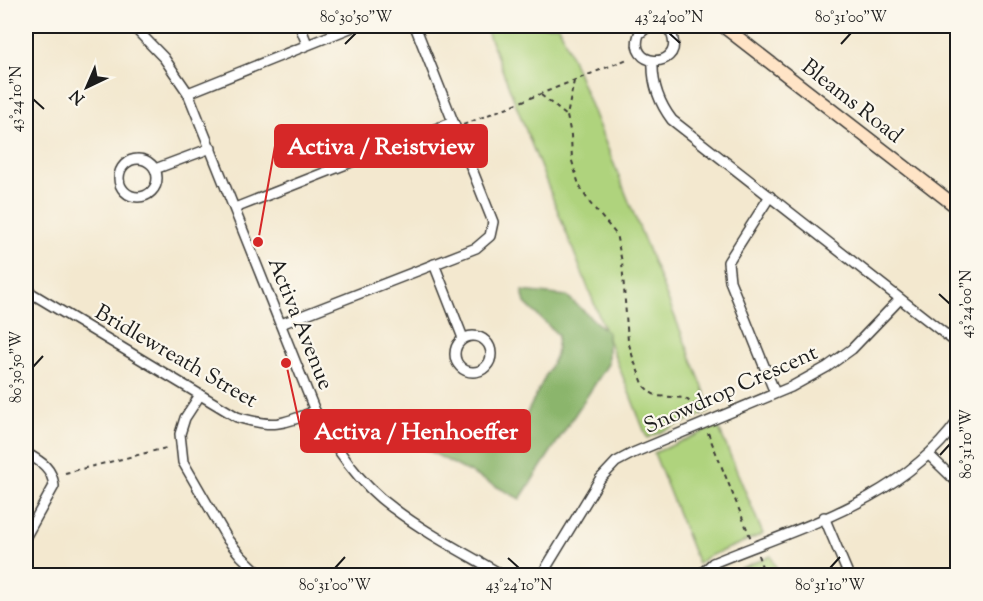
<svg xmlns="http://www.w3.org/2000/svg" width="983" height="601" viewBox="0 0 983 601" font-family="'Sorts Mill Goudy',serif">
	<rect width="100%" height="100%" fill="#fbf7ec"/>
	<filter id="ink" filterUnits="userSpaceOnUse"><feTurbulence type="fractalNoise" baseFrequency=".0167" numOctaves="2"/><feDisplacementMap in="SourceGraphic" scale="12" xChannelSelector="R" yChannelSelector="G"/><feConvolveMatrix kernelMatrix="1 2 1 2 8 2 1 2 1" color-interpolation-filters="sRGB"/></filter>
	<filter id="wash" filterUnits="userSpaceOnUse"><feTurbulence type="fractalNoise" baseFrequency=".008" numOctaves="4" result="noise"/><feDisplacementMap in="SourceGraphic" scale="24" xChannelSelector="R" yChannelSelector="G"/><feGaussianBlur stdDeviation="1.35" result="paint"/><feColorMatrix in="noise" values="0 0 0 0 0 0 0 0 0 0 0 0 0 0 0 0 0 1.4 0 .05"/><feComposite in="paint" operator="in"/></filter>
	<g filter="url(#wash)">
		<rect width="100%" height="100%" fill="#f3e8cf"/>
		<!-- green -->
		<g fill="#afd37d" stroke="#66784c" stroke-width="1.5">
			<path d="M485 26H559L712 410 647 438Z"/>
			<path d="M718 426 763 534 707 557 698 564 654 453Z"/>
			<path d="M771 556 779 575H724Z"/>
		</g>
		<!-- forest -->
		<path fill="#8bb56c" stroke="#546844" stroke-width="1.5" d="M522 291 567 296 608 333V364L520 499 412 442 406 425 420 426 461 449 490 453 524 419 556 355 558 335 525 303Z"/>
	</g>
	<g filter="url(#ink)">
		<g fill="none" stroke-linecap="round" stroke-linejoin="round">
			<!-- minor casing -->
			<g stroke="#3c3b37" stroke-width="12">
				<g id="minor">
					<path d="M133 26 164 58 188 93 315 411C335 447 358 483 393 508 427 534 467 554 504 576"/>
					<path d="M300 26 307 44"/>
					<path d="M649 26 639 34C627 68 680 69 673 39 672 32 668 28 662 26"/>
					<path d="M653 61C652 83 659 103 672 120L958 344"/>
					<path d="M188 93 355 26"/>
					<circle cx="138" cy="178" r="19"/>
					<path d="M155 169 211 148"/>
					<path d="M770 196 728 262 730 281 775 393"/>
					<path d="M235 208 453 122"/>
					<path d="M434 264 463 338"/>
					<path d="M26 290 237 417C273 428 281 425 315 411"/>
					<path d="M281 324 476 248 490 236 493 222 415 26"/>
					<circle cx="473" cy="354" r="18"/>
					<path d="M200 395 185 418 180 434 183 462 228 540 241 556 262 576"/>
					<path d="M26 453C40 461 52 467 54 486L26 536"/>
					<path d="M929 455 958 483"/>
					<path d="M824 517 849 576"/>
					<path d="M541 576 600 479 616 462 633 453 791 387 827 367 852 349 900 299"/>
					<path d="M699 576 713 563C800 527 900 501 958 421"/>
				</g>
			</g>
			<!-- secondary casing -->
			<g stroke="#3c3b37" stroke-width="15">
				<path id="secondary" d="M723 26 958 208"/>
			</g>
			<!-- path -->
			<g stroke="#3c3b37" stroke-width="2" stroke-dasharray="4.5 4.5" stroke-linecap="butt">
				<path d="M574 81 567 116 571 135 572 161 579 185 589 202 616 234 622 262 628 341 634 361 644 386 650 392 657 396 685 398 694 405 700 416"/>
				<path d="M541 95 567 116"/>
				<path d="M463 125 630 58"/>
				<path d="M708 433 751 539"/>
				<path d="M65 473 166 448"/>
				<path d="M758 555 763 570 762 576"/>
			</g>
			<!-- minor -->
			<use href="#minor" stroke="#fff" stroke-width="9"/>
			<!-- secondary -->
			<use href="#secondary" stroke="#ffe4c6" stroke-width="12"/>
		</g>
	</g>
	<!-- ticks -->
	<path fill="none" stroke="#1c1c1c" stroke-width="2" d="M669 33 680 43M345 44 356 33M841 44 851 33M33 99 44 109M939 294 950 304M33 367 43 356M940 455 950 444M508 558 519 568M335 568 345 557M830 568 840 557"/>
	<g text-anchor="middle" stroke-width="4.5" stroke-linejoin="round" paint-order="stroke">
		<!-- street labels -->
		<g font-size="22" fill="#1c1c1c" stroke="#fbf7ec">
			<text transform="translate(853 100) rotate(38)" y="8">Bleams Road</text>
			<text transform="translate(302 323) rotate(68)" y="8">Activa Avenue</text>
			<text transform="translate(177 355) rotate(30)" y="8">Bridlewreath Street</text>
			<text transform="translate(730 388) rotate(-24)" y="8">Snowdrop Crescent</text>
		</g>
	</g>
	<!-- callouts -->
	<path fill="none" stroke="#d62828" stroke-width="2" d="M258 242L275 146M286 363L301 431"/>
	<g fill="#d62828" stroke="#fbf7ec" stroke-width="2">
		<circle cx="258" cy="242" r="6"/>
		<circle cx="286" cy="363" r="6"/>
	</g>
	<g fill="#d62828" stroke="#d62828" stroke-width="2">
		<rect x="275" y="125" width="212" height="42" rx="6"/>
		<rect x="301" y="410" width="229" height="42" rx="6"/>
	</g>
	<g font-size="24" text-anchor="middle" font-weight="bold" fill="#fff">
		<text x="381" y="154">Activa / Reistview</text>
		<text x="416" y="439">Activa / Henhoeffer</text>
	</g>
	<!-- margin -->
	<rect width="983" height="601" fill="none" stroke="#fbf7ec" stroke-width="66"/>
	<!-- north arrow -->
	<g transform="translate(87 87) rotate(224)" stroke="#fbf7ec" stroke-width="4.5" paint-order="stroke">
	<path d="M0-4.5L10 22L0 15L-10 22Z" fill="#1c1c1c"/>
	<text y="-9" font-size="16" font-weight="bold" text-anchor="middle" fill="#1c1c1c">N</text>
	</g>
	<rect x="33" y="33" width="917" height="535" fill="none" stroke="#1c1c1c" stroke-width="2"/>
	<g font-size="15" text-anchor="middle" fill="#1c1c1c">
		<text x="356" y="22">80°30'50"W</text>
		<text x="669" y="22">43°24'00"N</text>
		<text x="851" y="22">80°31'00"W</text>
		<text transform="translate(16 99) rotate(-90)" y="5">43°24'10"N</text>
		<text transform="translate(966 304) rotate(-90)" y="5">43°24'00"N</text>
		<text transform="translate(16 367) rotate(-90)" y="5">80°30'50"W</text>
		<text transform="translate(966 444) rotate(-90)" y="5">80°31'10"W</text>
		<text x="335" y="590">80°31'00"W</text>
		<text x="519" y="590">43°24'10"N</text>
		<text x="830" y="590">80°31'10"W</text>
	</g>
</svg>
